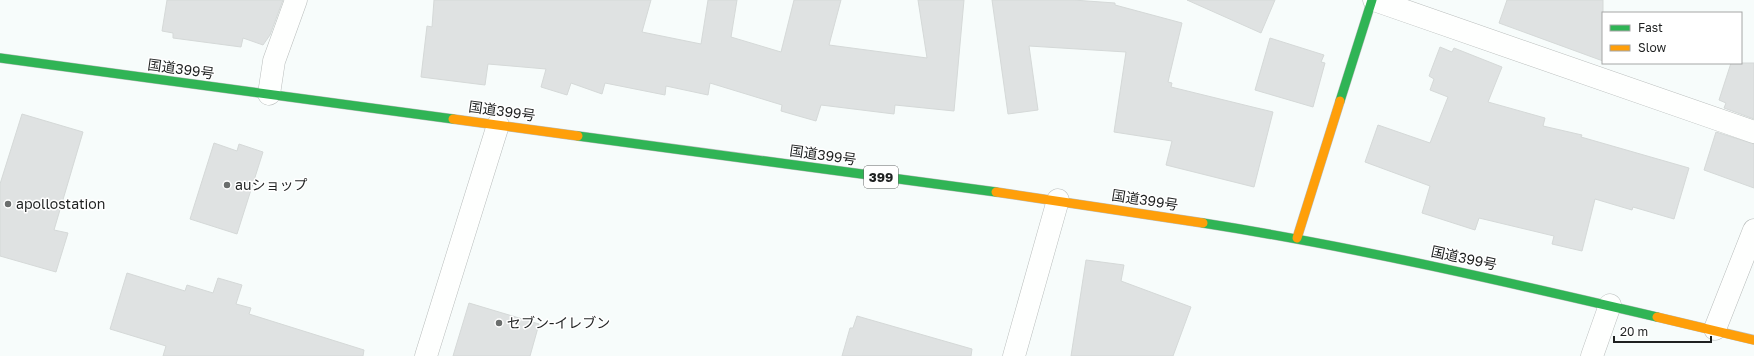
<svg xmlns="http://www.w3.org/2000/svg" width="1754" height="356" viewBox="0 0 1754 356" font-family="'Golos Text','Noto Sans JP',sans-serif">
	<rect width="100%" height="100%" fill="#f7fcfb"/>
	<!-- building -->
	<g fill="#dfe2e2" stroke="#d5d9d8">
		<path d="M167 0H283L270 35 263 45 243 38 241 47 173 38V33L162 31Z"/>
		<path d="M434 0H651L642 32 701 44 708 0H737L731 37 781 52 794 0H841L829 45 927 58 918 0H964L954 111 895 105 894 114 821 105 816 121 781 111 782 105 710 83 708 95 666 86 665 95 605 83 602 94 571 83 567 95 541 87 546 69 488 64 485 85 421 77 427 26 432 27Z"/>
		<path d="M992 0H1073L1115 3V5L1182 23 1168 82 1172 83 1171 87 1273 112 1254 187 1166 165 1172 141 1114 132 1126 52 1029 46 1038 110 1008 114Z"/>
		<path d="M1187 0H1275L1261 33Z"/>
		<path d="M1507 0H1603V61L1499 23Z"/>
		<path d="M1270 38 1324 55 1321 62 1325 63 1313 107 1255 90Z"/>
		<path d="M1440 47 1452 52 1454 48 1502 67 1488 102 1545 118 1543 126 1582 135 1581 137 1689 168 1674 219 1633 207 1632 210 1595 199 1582 251 1552 244 1554 236 1479 218 1475 230 1422 213 1430 186 1365 162 1378 125 1430 143 1448 97 1430 90 1434 79 1429 76Z"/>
		<path d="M1731 63H1754V119L1724 108 1726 103 1719 100Z"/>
		<path d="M22 114 83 132 54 230 68 233 56 272 0 256V184Z"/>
		<path d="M1716 132 1754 144V188L1704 170Z"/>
		<path d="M214 143 237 151 239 144 263 152 237 234 190 219Z"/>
		<path d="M1086 260 1124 265 1121 281 1191 307 1173 356H1071Z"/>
		<path d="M127 273 185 291 187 285 213 293 218 278 242 285 236 304 251 308 249 314 364 350 363 356H163L166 346 110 329Z"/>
		<path d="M469 303 539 324 530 356H453Z"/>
		<path d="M857 316 972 349 971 356H842L850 328H853Z"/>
	</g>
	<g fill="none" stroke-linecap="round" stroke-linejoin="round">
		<!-- street casing -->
		<g stroke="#b9bdbc" stroke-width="23">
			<g id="street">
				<path d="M1374 0 1754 132"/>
				<path d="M269 94 274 61 296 0"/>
				<path d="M1715 329 1754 230"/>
				<path d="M426 356 498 125"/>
				<path d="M1014 356 1058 200"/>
				<path d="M1592 356 1610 305"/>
			</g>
		</g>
		<!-- fast casing -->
		<g stroke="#b9bdbc" stroke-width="10">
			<g id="fast">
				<path d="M0 58 453 119"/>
				<path d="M1340 101 1372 0"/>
				<path d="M578 136 996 192"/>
				<path d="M1203 223C1356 247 1507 282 1657 317"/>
			</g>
		</g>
		<!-- slow casing -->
		<g stroke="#b9bdbc" stroke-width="10">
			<g id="slow">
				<path d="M453 119 578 136"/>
				<path d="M996 192 1203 223"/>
				<path d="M1297 238 1340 101"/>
				<path d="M1657 317 1754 340"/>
			</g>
		</g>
		<!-- street -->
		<use href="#street" stroke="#fefffe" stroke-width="22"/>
		<!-- fast -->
		<use href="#fast" stroke="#30b455" stroke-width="9"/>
		<!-- slow -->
		<use href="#slow" stroke="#ff9f0a" stroke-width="9"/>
	</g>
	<!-- markers -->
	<g fill="#6b6e6d" stroke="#fff" stroke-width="1.5">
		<circle cx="227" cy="185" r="4"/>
		<circle cx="8" cy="204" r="4"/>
		<circle cx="499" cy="323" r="4"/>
	</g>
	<g text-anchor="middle" stroke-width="3" stroke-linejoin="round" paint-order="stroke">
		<!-- shield labels -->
		<rect fill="#fff" stroke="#626464" stroke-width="1" x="864" y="166" width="34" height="22" rx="3"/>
		<g font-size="13" font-weight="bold" fill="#1f2121">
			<text x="881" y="182">399</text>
		</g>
		<!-- street labels -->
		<g font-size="14" fill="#1f2121" stroke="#fff">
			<text transform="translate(181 69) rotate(8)" y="5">国道399号</text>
			<text transform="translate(502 111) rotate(8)" y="5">国道399号</text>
			<text transform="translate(823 155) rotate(8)" y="5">国道399号</text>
			<text transform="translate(1145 200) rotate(9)" y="5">国道399号</text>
			<text transform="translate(1464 258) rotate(12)" y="5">国道399号</text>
		</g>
		<!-- poi labels -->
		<g font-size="14" fill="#1f2121" stroke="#fff" text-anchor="start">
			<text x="235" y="190">auショップ</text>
			<text x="16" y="209">apollostation</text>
			<text x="507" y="328">セブン-イレブン</text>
		</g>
	</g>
	<!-- legend -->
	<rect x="1602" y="12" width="140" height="52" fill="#ffffff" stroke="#a5a6a6"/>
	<rect x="1610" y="25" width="20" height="6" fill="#30b455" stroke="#a5a6a6"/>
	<text x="1638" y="32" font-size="12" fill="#1f2121">Fast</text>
	<rect x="1610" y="45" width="20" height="6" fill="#ff9f0a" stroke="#a5a6a6"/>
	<text x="1638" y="52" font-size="12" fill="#1f2121">Slow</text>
	<!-- scale -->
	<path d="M1614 336v6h97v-6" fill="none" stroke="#1f2121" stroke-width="2"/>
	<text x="1620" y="336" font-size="12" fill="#1f2121" stroke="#ffffff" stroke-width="3" paint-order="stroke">20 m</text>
</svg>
